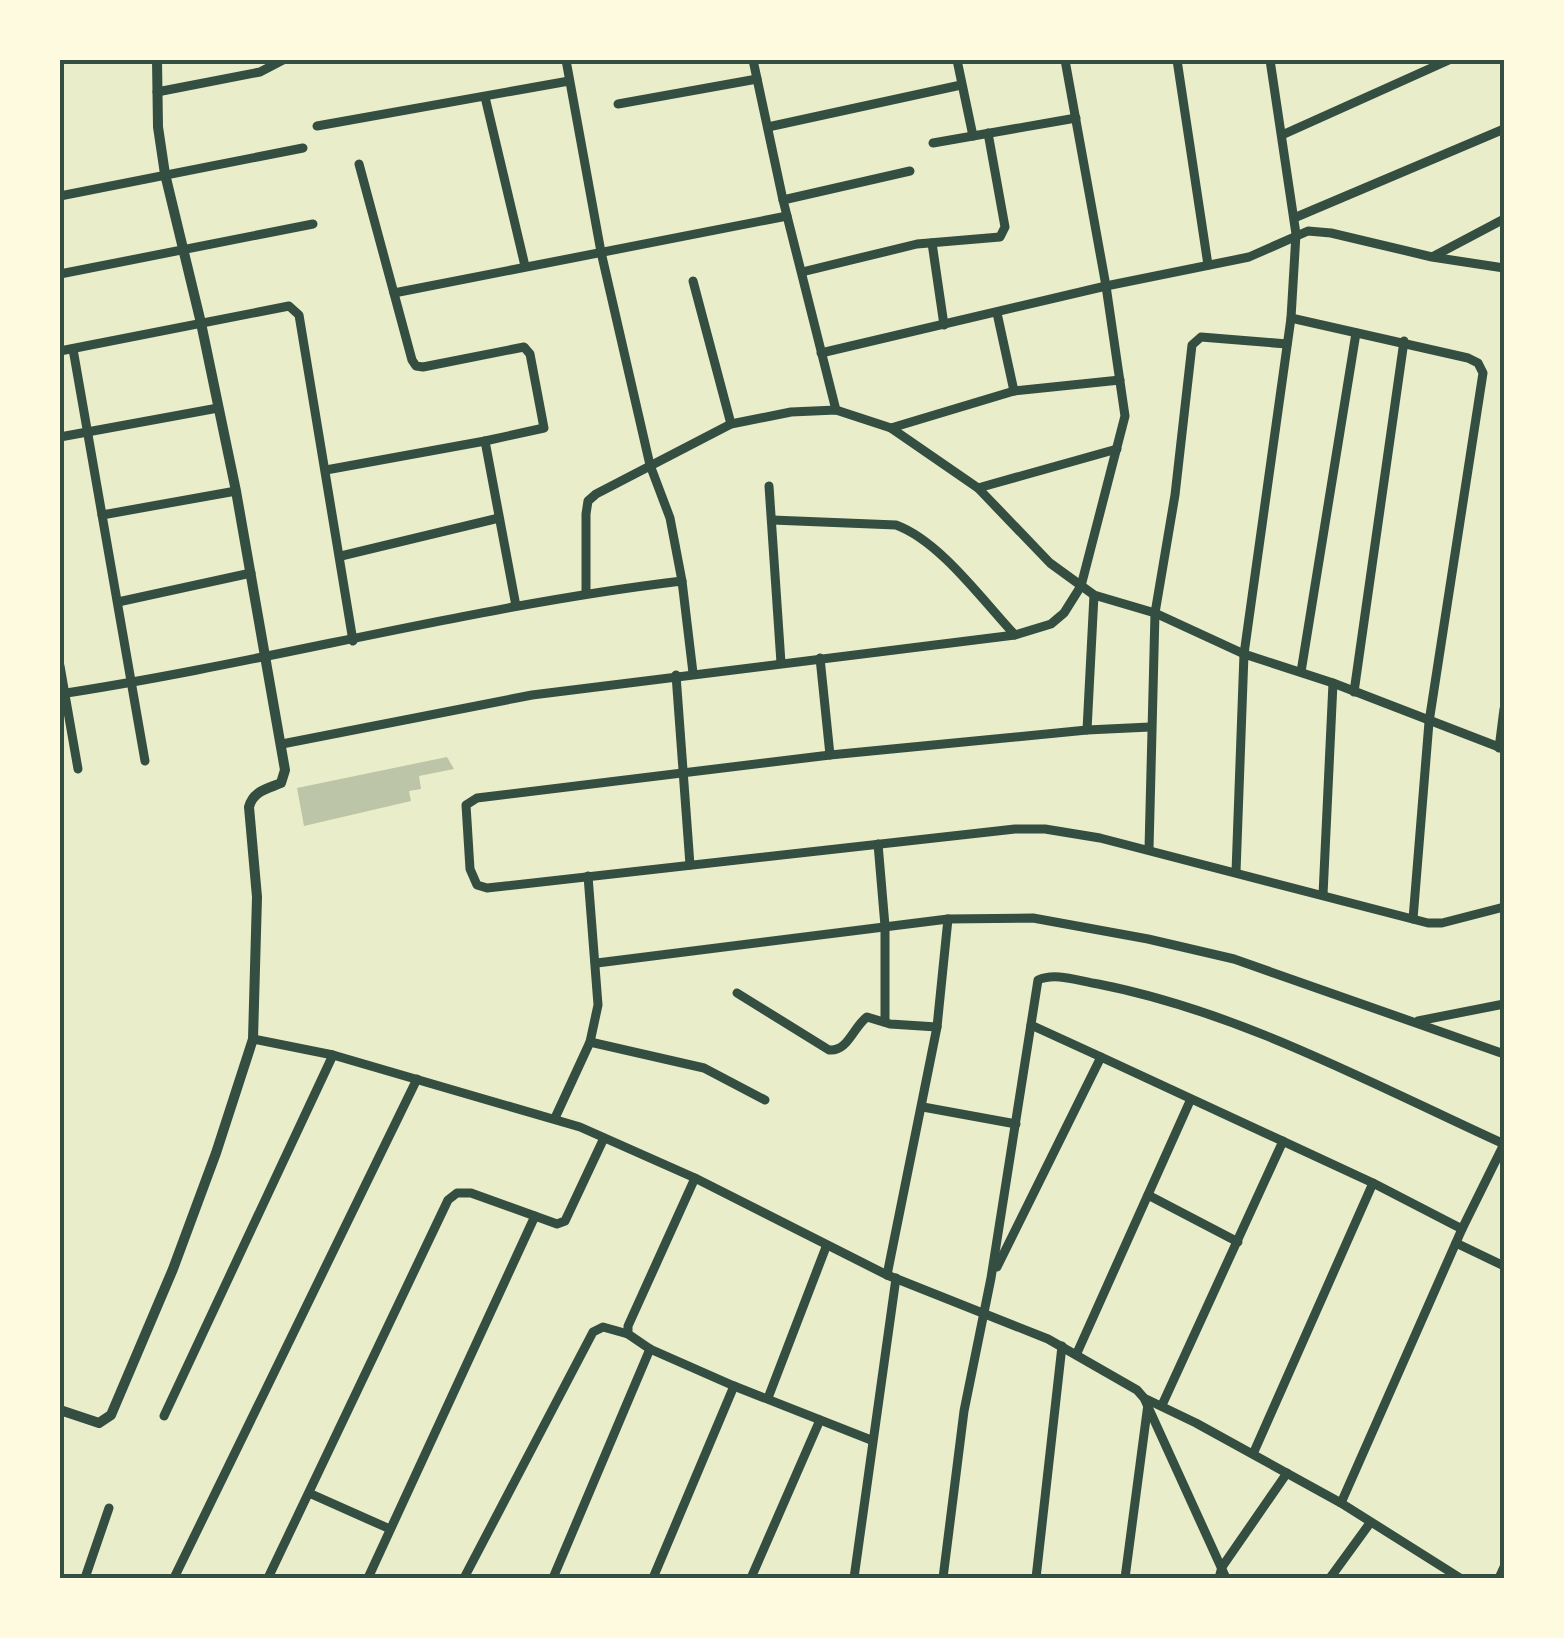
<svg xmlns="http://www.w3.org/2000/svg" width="1564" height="1638" viewBox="0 0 1564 1638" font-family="'Crimson Pro',serif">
	<rect width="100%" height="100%" fill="#e9edc9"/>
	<!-- building -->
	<path fill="#bcc5a7" d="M447 757 454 769 419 776 421 789 409 791 411 801 304 826 297 788Z"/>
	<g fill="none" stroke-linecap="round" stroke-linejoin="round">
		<!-- minor -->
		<g stroke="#344e41" stroke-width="9">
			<path d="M566 60 601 252 650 465 670 518 682 581"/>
			<path d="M753 60 783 200 836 410"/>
			<path d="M957 60 973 136"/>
			<path d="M1177 60 1208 265"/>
			<path d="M157 92 260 72 283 60"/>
			<path d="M485 97 525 266"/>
			<path d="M618 104 757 79"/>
			<path d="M317 126 569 81"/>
			<path d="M768 127 961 85"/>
			<path d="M1282 135 1449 60"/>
			<path d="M933 143 1076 118"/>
			<path d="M359 164 412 360 416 366 423 367 524 347 530 354 544 428 485 441"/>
			<path d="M60 196 303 148"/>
			<path d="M783 200 910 171"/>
			<path d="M1294 218 1504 129"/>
			<path d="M932 243 944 325"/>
			<path d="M1434 256 1504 219"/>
			<path d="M802 272 917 244 1000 237 1005 227 988 133"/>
			<path d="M60 274 313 224"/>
			<path d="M693 281 731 424"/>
			<path d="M394 293 787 216"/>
			<path d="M997 313 1014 391"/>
			<path d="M1291 318 1468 358 1478 363 1483 373 1429 722 1413 919"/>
			<path d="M73 349 145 761"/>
			<path d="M60 351 289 306 299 315 353 641"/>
			<path d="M821 353 1106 286 1249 257 1308 231 1331 233 1432 257 1504 268"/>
			<path d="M891 428 1014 391 1120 380"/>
			<path d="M60 437 218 408"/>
			<path d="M326 470 485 441 516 606"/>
			<path d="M769 486 781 663"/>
			<path d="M978 488 1117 449"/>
			<path d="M102 515 236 491"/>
			<path d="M772 520 896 525C940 541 983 601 1015 635"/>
			<path d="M341 556 499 518"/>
			<path d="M586 593V514L588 501 596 494 731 424 791 412 836 410 891 428 978 488 1050 563 1094 595 1155 613 1244 654 1333 683 1504 749"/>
			<path d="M118 602 251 573"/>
			<path d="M820 658 830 755"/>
			<path d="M60 666 78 769"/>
			<path d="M1301 672 1356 333"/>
			<path d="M676 675 690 865"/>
			<path d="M1354 692 1404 341"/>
			<path d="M60 694C268 662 473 606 682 581L693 673"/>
			<path d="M1150 727 1087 730 830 755 477 798 466 805 470 869 477 885 487 888 1015 829H1045L1100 838 1428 923H1442L1504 907"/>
			<path d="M1087 730 1094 595"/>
			<path d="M282 744 532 695 1015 635 1051 624 1064 613 1081 586 1125 416 1106 286 1065 60"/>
			<path d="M1499 748 1504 709"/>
			<path d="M878 844 885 926V1022"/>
			<path d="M1149 849 1155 613 1175 495 1192 345 1201 337 1287 344"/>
			<path d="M1236 872 1244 654 1291 318 1296 234 1270 60"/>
			<path d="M1323 895 1333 683"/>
			<path d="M597 963 948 919 1033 918 1148 939 1234 959 1504 1054"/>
			<path d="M737 993 829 1050C848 1052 853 1027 867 1017L890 1024 937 1027"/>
			<path d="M1418 1021 1504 1004"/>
			<path d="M1031 1025 1101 1057"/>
			<path d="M253 1039 333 1055 580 1127 695 1178 887 1275 1048 1339 1137 1390 1144 1398 1226 1578"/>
			<path d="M590 1042 704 1068 765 1100"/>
			<path d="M923 1107 1016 1124"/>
			<path d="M555 1118 590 1042 598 1005 588 876"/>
			<path d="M695 1178 628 1326V1334L650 1349 734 1386 871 1440"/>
			<path d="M1148 1195 1238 1242"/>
			<path d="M1456 1243 1504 1266"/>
			<path d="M997 1267 1101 1057 1373 1183 1462 1229"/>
			<path d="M887 1275 937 1027 948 919"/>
			<path d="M1077 1353 1190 1101"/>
			<path d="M768 1398 826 1247"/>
			<path d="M1146 1399 1196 1423 1341 1503 1460 1578"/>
			<path d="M1162 1405 1283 1141"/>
			<path d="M164 1416 333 1055"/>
			<path d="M1253 1454 1373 1183"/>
			<path d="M309 1493 390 1529"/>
			<path d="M1341 1503 1462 1229 1504 1144"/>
			<path d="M85 1578 109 1508"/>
			<path d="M174 1578 417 1079"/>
			<path d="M268 1578 448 1200 457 1193H471L557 1224 565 1221 604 1138"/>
			<path d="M368 1578 535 1216"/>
			<path d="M464 1578 593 1332 603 1327 628 1334"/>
			<path d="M553 1578 650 1349"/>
			<path d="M653 1578 734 1386"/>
			<path d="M751 1578 820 1420"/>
			<path d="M854 1578 896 1278"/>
			<path d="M943 1578 964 1411 991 1278 1038 980C1056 972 1078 981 1098 984 1241 1012 1372 1084 1504 1144"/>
			<path d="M1036 1578 1062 1346"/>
			<path d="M1125 1578 1148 1404"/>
			<path d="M1219 1578 1222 1567 1287 1473"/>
			<path d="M1330 1578 1370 1523"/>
			<path d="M1499 1578 1504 1567"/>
		</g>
		<!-- tertiary -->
		<path stroke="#344e41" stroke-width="10" d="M60 1410 99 1423 111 1415 173 1269 216 1153 253 1039 257 897 249 807C253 791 267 789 281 783L285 770 236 491 201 323 165 174 158 127 157 60"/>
	</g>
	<!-- border -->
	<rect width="1564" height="1638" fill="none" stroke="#fefae0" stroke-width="125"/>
	<rect x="62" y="62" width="1440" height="1514" fill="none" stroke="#344e41" stroke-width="4"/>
</svg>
